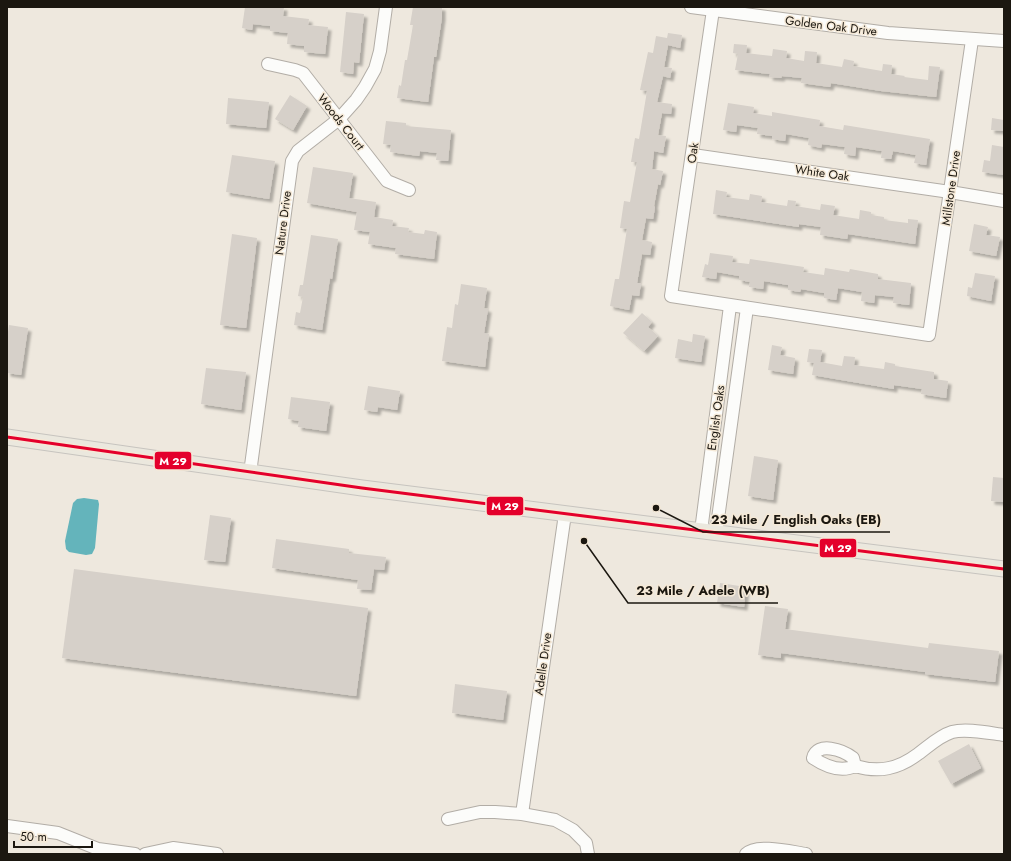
<svg xmlns="http://www.w3.org/2000/svg" width="1011" height="861" viewBox="0 0 1011 861" font-family="Jost,sans-serif">
	<defs>
		<filter id="shadow"><feDropShadow dx="3.5" dy="3.5" stdDeviation="1" flood-color="#0004"/></filter>
	</defs>
	<rect width="100%" height="100%" fill="#eee8de"/>
	<!-- water -->
	<path fill="#64b4bb" d="M84 498 98 500 99 504 95 548 92 554 86 555 69 552 66 549 65 541 73 503 77 499Z"/>
	<!-- building -->
	<g fill="#d6d0c9" filter="url(#shadow)">
		<path d="M245 7H284L283 16 309 19 308 25 328 27 325 54 304 52V46L287 44 288 33 270 31V26L253 24 252 30 242 28Z"/>
		<path d="M413 7H442V17L436 57H434L428 102 397 98 399 85 401 86 405 60H407L413 25H410Z"/>
		<path d="M346 12 364 14 359 63 354 62 353 74 340 72Z"/>
		<path d="M668 33 682 35 680 48 668 45 664 67 672 68 670 78 663 76 657 102 672 104 671 114 662 113 658 135 666 136 663 153 654 151 652 169 663 171 660 185 658 184 654 206 655 207 653 219 646 218 642 240 652 242 650 255 642 254 637 283H641L639 296 632 295 629 310 610 306 615 279H619L627 229 620 228 624 201 630 202 637 162H631L635 138 639 139 647 91 640 90 648 52 653 53 656 36 667 38Z"/>
		<path d="M734 44 747 45 746 53 772 56 773 49 787 51 786 58 804 61 805 51 817 52 816 63 842 67 844 59 854 61 853 66 882 71 883 64 892 65 891 74 905 76 904 77 928 80 929 66 940 67 936 97 881 91 831 83 830 87 801 83 802 78 782 76 781 78 769 77 770 74 735 70 738 54 733 53Z"/>
		<path d="M290 95 307 106 293 130 275 119Z"/>
		<path d="M228 98 269 102 266 128 226 124Z"/>
		<path d="M728 103 754 107 753 113 772 116V112L820 120 819 126 843 130 844 125 930 139 926 165 914 163 916 155 893 151 891 159 881 158 882 151 856 147 855 156 844 154 845 147 822 144 821 148 808 145 809 138 786 134 785 141 772 139V136L757 134 758 128 737 125 736 132 723 130Z"/>
		<path d="M992 118 1004 120V131L991 130Z"/>
		<path d="M386 121 406 123V126L451 130 448 161 436 160 437 153 420 151 419 156 390 152 391 145 383 144Z"/>
		<path d="M992 145 1004 147V175L982 172 984 160 990 161Z"/>
		<path d="M232 155 275 161 269 199 226 192Z"/>
		<path d="M313 167 353 173 349 198 376 202 374 217 393 220 392 226 409 228 408 232 424 234 425 230 437 232 434 259 395 254 396 248 368 244 370 232 354 230 357 212 307 203Z"/>
		<path d="M716 190 727 192 726 197 749 200 750 194 762 196 761 202 787 206 788 200 796 201 795 206 820 210 821 204 835 206 833 215 859 219 860 210 871 212V215L884 217V220L908 223V219L918 220 915 244 848 234 847 239 820 235 821 227 799 224V227L713 214Z"/>
		<path d="M974 224 988 227 986 235 1000 237 996 256 969 251Z"/>
		<path d="M232 234 257 238 246 328 220 325Z"/>
		<path d="M311 235 338 239 332 279 330 278 322 330 294 325 296 312 300 313 303 297 298 296 300 285H303Z"/>
		<path d="M710 253 733 256 732 262 749 264 750 259 804 267 803 272 824 275 825 268 849 272 850 269 878 274V279L911 283 909 305 893 303 894 297 875 295 874 303 861 301 862 292 838 288 836 300 824 298V293L801 289 800 292 788 290V285L764 281 763 289 749 287 750 282 739 280V276L717 272 716 279 702 277 705 264 708 265Z"/>
		<path d="M975 273 995 276 991 301 967 296 968 287 972 288Z"/>
		<path d="M461 284 487 288 484 308 488 309 484 333 489 334 485 367 442 361 447 327 452 328 455 304 458 305Z"/>
		<path d="M642 313 652 322 648 327 658 336 644 351 623 333Z"/>
		<path d="M9 325 28 328 21 375 7 373V339Z"/>
		<path d="M693 334 705 336 701 362 675 358 678 339 692 342Z"/>
		<path d="M772 345 782 347 780 355 795 358 793 374 768 370Z"/>
		<path d="M809 349 822 350 820 362 842 366 844 356 855 357 854 365 884 369 885 362 895 364V366L934 372V379L948 381 946 398 921 394 922 389 894 385V389L812 375 814 363 807 362Z"/>
		<path d="M206 368 246 372 241 410 201 404Z"/>
		<path d="M368 386 400 391 397 410 378 407 377 412 364 410Z"/>
		<path d="M291 397 330 402 326 431 298 427 299 421 288 419Z"/>
		<path d="M754 456 778 460 773 500 748 496Z"/>
		<path d="M993 477 1004 478V502L991 501Z"/>
		<path d="M210 515 231 518 225 562 204 560Z"/>
		<path d="M276 539 349 549V553L386 557 384 570 374 569 371 590 357 589 358 580 272 568Z"/>
		<path d="M74 569 368 608 356 696 62 658Z"/>
		<path d="M720 583 746 587 744 607 717 603Z"/>
		<path d="M765 606 788 609 785 629 928 648 929 643 999 651 995 682 925 674V672L781 653V658L758 655Z"/>
		<path d="M455 684 507 691 503 720 452 713Z"/>
		<path d="M969 744 981 768 951 784 938 761Z"/>
	</g>
	<g fill="none" stroke-linecap="round" stroke-linejoin="round">
		<!-- minor casing -->
		<g stroke="#b2ada6" stroke-width="14">
			<g id="minor">
				<path d="M691 7 888 33 1004 41"/>
				<path d="M713 10 671 296 929 335 972 40"/>
				<path d="M268 64 295 70 303 73 387 181 409 190"/>
				<path d="M693 155 950 192 1004 201"/>
				<path d="M250 473 292 161 298 151 339 119 356 100 365 87 375 69 380 51 386 7"/>
				<path d="M701 531 730 306"/>
				<path d="M716 533 747 308"/>
				<path d="M855 766 853 758C843 750 817 741 813 758 825 766 840 773 855 766 879 773 898 769 918 754 929 746 939 736 952 732 966 728 989 733 1004 735"/>
				<path d="M522 814 565 514"/>
				<path d="M448 819 480 812H495L522 814 555 820 573 830 586 843 588 854"/>
				<path d="M7 826 58 833 98 849 135 854"/>
				<path d="M145 854 173 848 217 854"/>
				<path d="M746 854C757 843 792 852 806 854"/>
			</g>
		</g>
		<!-- major casing -->
		<g stroke="#c7c4bf" stroke-width="17">
			<path id="major" d="M7 437 362 488 1004 569"/>
		</g>
		<!-- minor -->
		<use href="#minor" stroke="#fcfcfa" stroke-width="12"/>
		<!-- major -->
		<use href="#major" stroke="#ebe8de" stroke-width="15"/>
		<!-- bus-1 casing -->
		<g stroke="#f5e9d7" stroke-width="6">
			<path id="bus-1" d="M7 437 362 488 1004 569"/>
		</g>
		<!-- bus-1 -->
		<use href="#bus-1" stroke="#e4002b" stroke-width="3"/>
	</g>
	<g text-anchor="middle" stroke-width="3" stroke-linejoin="round" paint-order="stroke">
		<!-- street labels -->
		<g font-size="12" fill="#1b1710" stroke="#f5e9d7">
			<text transform="translate(831 26) rotate(7)" y="4">Golden Oak Drive</text>
			<text transform="translate(341 122) rotate(52)" y="4">Woods Court</text>
			<text transform="translate(693 153) rotate(-82)" y="4">Oak</text>
			<text transform="translate(822 173) rotate(8)" y="4">White Oak</text>
			<text transform="translate(951 188) rotate(-82)" y="4">Millstone Drive</text>
			<text transform="translate(283 223) rotate(-83)" y="4">Nature Drive</text>
			<text transform="translate(716 418) rotate(-82)" y="4">English Oaks</text>
			<text transform="translate(543 664) rotate(-82)" y="4">Adelle Drive</text>
		</g>
	</g>
	<!-- callouts -->
	<path fill="none" stroke="#1b1710" stroke-width="1.5" d="M656 508L703 532H890M584 541L628 603H778"/>
	<g fill="#1b1710" stroke="#f5e9d7" stroke-width="1.5">
		<circle cx="656" cy="508" r="4"/>
		<circle cx="584" cy="541" r="4"/>
	</g>
	<g font-size="13" text-anchor="middle" font-weight="bold" fill="#1b1710" stroke="#f5e9d7" stroke-width="3" stroke-linejoin="round" paint-order="stroke">
		<text x="796" y="524">23 Mile / English Oaks (EB)</text>
		<text x="703" y="595">23 Mile / Adele (WB)</text>
	</g>
	<g stroke="#f5e9d7" stroke-width="1.5">
		<rect x="154" y="451" width="38" height="19" rx="4" fill="#e4002b"/>
		<rect x="486" y="496" width="38" height="20" rx="4" fill="#e4002b"/>
		<rect x="819" y="538" width="38" height="20" rx="4" fill="#e4002b"/>
	</g>
	<g font-size="11" text-anchor="middle" font-weight="bold" fill="#fff">
		<text x="173" y="465">M 29</text>
		<text x="505" y="510">M 29</text>
		<text x="838" y="552">M 29</text>
	</g>
	<!-- border -->
	<rect width="1011" height="861" fill="none" stroke="#1b1710" stroke-width="16"/>
	<!-- scale -->
	<path d="M14 841v6h78v-6" fill="none" stroke="#1b1710" stroke-width="2"/>
	<text x="20" y="841" font-size="12" fill="#1b1710" stroke="#f5e9d7" stroke-width="3" paint-order="stroke">50 m</text>
</svg>
